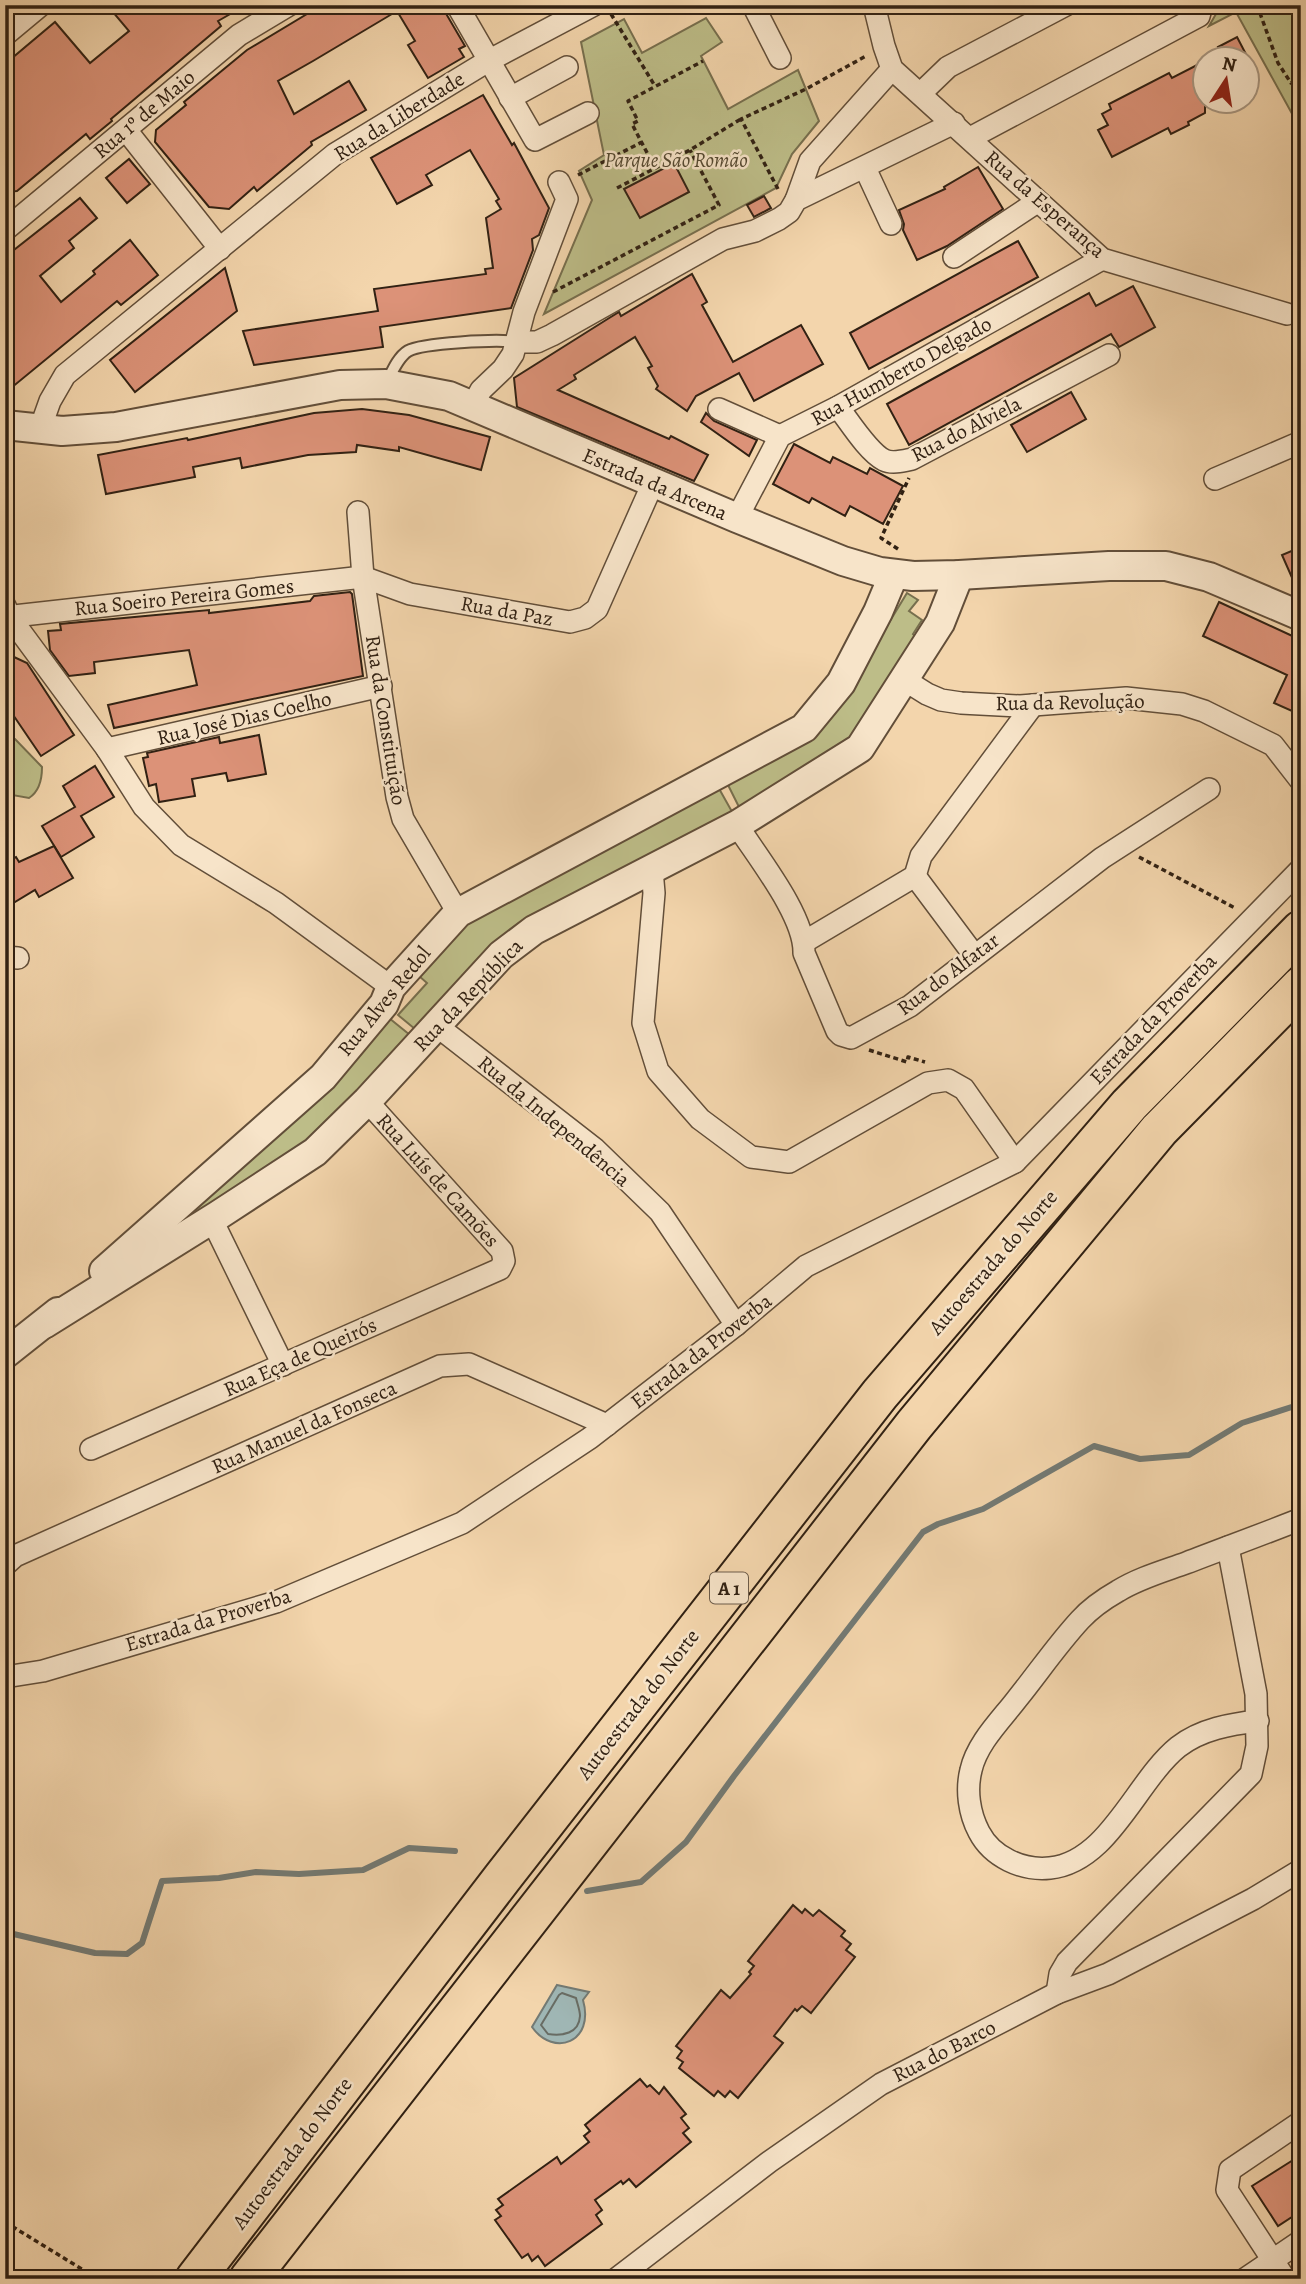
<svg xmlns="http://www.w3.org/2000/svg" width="1306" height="2284" viewBox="0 0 1306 2284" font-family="Alegreya,serif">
	<rect width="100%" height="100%" fill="#f3d5ac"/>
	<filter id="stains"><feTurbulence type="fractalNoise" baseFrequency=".00286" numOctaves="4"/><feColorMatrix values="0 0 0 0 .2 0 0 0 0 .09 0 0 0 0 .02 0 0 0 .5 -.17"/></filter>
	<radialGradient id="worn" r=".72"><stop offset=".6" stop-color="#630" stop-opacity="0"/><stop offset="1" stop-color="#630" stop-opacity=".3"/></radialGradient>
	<!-- green -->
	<g fill="#bdbd88" stroke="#776f4e" stroke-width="2">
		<path d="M1217 5H1301V130L1236 12 1209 26 1216 14Z"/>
		<path d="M706 18 722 42 701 56 728 109 798 70 819 121 792 154 776 188 544 314 592 200 579 171 604 155 581 42 624 19 642 53Z"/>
		<path d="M907 593 918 600 909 611 922 620 913 634 919 640 865 729 742 813 728 785 865 662Z"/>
		<path d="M5 739H15L42 767C42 779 40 791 29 798L12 795 11 788 13 771 5 770Z"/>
		<path d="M717 785 735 817 526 926 421 1034 398 1015 427 983 419 976 482 907Z"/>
		<path d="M384 1014 415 1039 305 1151 187 1229 178 1215Z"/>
	</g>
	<!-- water -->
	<path fill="#9fb6b4" stroke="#737a74" stroke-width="2" d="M557 1985 589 1992 583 2000C595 2042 554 2058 532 2027Z"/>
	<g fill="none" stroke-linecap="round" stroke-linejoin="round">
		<!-- shore -->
		<path stroke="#686c64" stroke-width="2" d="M562 1993 576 1998C577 2003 580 2010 580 2016 579 2034 562 2036 548 2034L541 2025 559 1995Z"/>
		<!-- stream -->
		<g stroke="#737a74" stroke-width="6">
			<path d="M587 1891 641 1882 686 1842 734 1776 923 1532 938 1524 983 1509 1094 1446 1140 1459 1189 1455 1242 1423 1301 1404"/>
			<path d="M5 1932 95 1953 127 1954 142 1943 162 1881 219 1878 256 1872 299 1874 363 1870 409 1848 455 1851"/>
		</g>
	</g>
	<!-- building -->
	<g fill="#dc9278" stroke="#312113" stroke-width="2">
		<path d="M107 5H246L218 21 221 26 111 119 112 121 90 139 86 134 17 191 5 192V64L55 22 90 63 129 31Z"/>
		<path d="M322 5H441L465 46 459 49 464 57 428 78 408 45 415 41 397 11 313 61 278 81 294 114 349 81 366 110 311 142 312 145 257 191 254 187 229 209 209 207 155 142 156 130 186 105 184 102 247 50Z"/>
		<path d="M1237 37 1249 60H1225L1218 47Z"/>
		<path d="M1205 61V113L1188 122 1189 125 1171 134 1168 128 1112 157 1098 130 1108 125 1102 114 1111 109 1109 104 1169 73 1172 78Z"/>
		<path d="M483 95 512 145 514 143 549 208 539 235 532 239 533 250 511 308 380 327 383 347 254 365 243 331 378 311 374 289 486 274 485 269 493 268 486 218 501 209 496 201 499 199 470 150 426 175 432 185 397 204 371 158Z"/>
		<path d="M129 159 150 184 127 203 106 178Z"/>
		<path d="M674 163 689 192 640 218 624 189Z"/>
		<path d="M978 167 1003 209 947 246 917 260 903 230 904 224 899 210 945 189 944 187Z"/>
		<path d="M764 196 771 208 754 217 747 205Z"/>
		<path d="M80 198 97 218 69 241 74 248 40 276 61 302 95 274 93 271 130 240 158 275 121 305 117 301 5 393V257Z"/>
		<path d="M1018 241 1038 277 869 369 850 333Z"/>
		<path d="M225 268 237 311 135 392 110 360Z"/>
		<path d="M692 274 707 302 702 305 733 362 801 325 823 364 754 401 739 373 696 396 687 411 656 389 658 386 648 368 652 366 635 337 574 375 576 379 558 390 669 439 671 436 708 455 694 481 517 407 514 378 606 320 619 312 621 316Z"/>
		<path d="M1133 286 1155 327 1119 347 1111 334 909 445 887 404 1089 293 1096 306Z"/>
		<path d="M1071 392 1086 419 1027 452 1011 425Z"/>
		<path d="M362 409 409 415 490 437 481 470 399 447V451L357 445 356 452 308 455 242 468 240 458 193 467 195 477 106 494 98 455 187 438 188 440 314 413Z"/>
		<path d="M706 413 714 421 757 440 749 456 701 422Z"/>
		<path d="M794 444 830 463 833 457 867 474 870 468 903 486 883 524 850 506 845 516 812 498 809 503 773 484Z"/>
		<path d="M1301 547V598L1282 555Z"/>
		<path d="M350 592 352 594 363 676 114 728 108 705 197 685 189 650 94 662 95 673 69 676 50 650 48 631 61 630 60 624 209 610V613L310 601 314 596Z"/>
		<path d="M1219 602 1301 640V715L1274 703 1287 675 1203 636Z"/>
		<path d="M14 657 27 663 74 735 41 756 5 703V659Z"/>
		<path d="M259 735 266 774 228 781 226 773 192 779 195 796 159 802 156 784 149 786 143 758 148 757 147 753 219 737 220 743Z"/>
		<path d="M95 766 114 797 81 816 94 837 61 857 42 826 75 807 63 786Z"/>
		<path d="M54 846 73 878 39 897 35 890 5 908V863L16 857 19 862Z"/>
		<path d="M793 1905 802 1913 805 1909 813 1916 819 1910 845 1931 841 1936 851 1944 846 1950 855 1957 811 2013 802 2006 797 2011 795 2009 774 2036 783 2043 738 2098 730 2091 725 2097 718 2091 714 2096 679 2068 683 2062 677 2058 682 2051 676 2046 721 1990 730 1998 751 1974 749 1972 754 1966 748 1961Z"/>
		<path d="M640 2079 647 2087 650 2085 659 2094 664 2087 686 2114 681 2118 689 2128 683 2133 691 2142 636 2187 629 2179 623 2184 621 2181 595 2200 602 2210 596 2215 602 2224 545 2266 538 2256 532 2261 528 2254 522 2258 495 2220 501 2216 496 2210 503 2205 498 2199 557 2157 561 2164 589 2142 584 2136 590 2131 585 2125Z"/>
		<path d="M1301 2155V2211L1278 2226 1252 2186Z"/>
	</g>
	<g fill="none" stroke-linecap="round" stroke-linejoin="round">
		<!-- service casing -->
		<g stroke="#624e39" stroke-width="14">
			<path id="service" d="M387 382C392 372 398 357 408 351 422 343 498 339 516 342"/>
		</g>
		<!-- minor casing -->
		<g stroke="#624e39" stroke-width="24">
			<g id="minor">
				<path d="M457 5 535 140 588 113"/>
				<path d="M753 5 780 58"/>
				<path d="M874 5 884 46 892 69 1102 259 1287 314"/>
				<path d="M5 35 41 5"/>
				<path d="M921 93 948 67 1066 5"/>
				<path d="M510 98 567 67"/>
				<path d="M126 130 220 249"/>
				<path d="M970 138 1199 16 1202 5"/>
				<path d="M865 168 891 224"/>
				<path d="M796 200 810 161 892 69"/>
				<path d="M5 230 239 35 289 5"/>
				<path d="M954 257 1037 202"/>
				<path d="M516 342H537L552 335 723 239 755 231 779 219 789 212 796 200 954 123"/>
				<path d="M473 405 481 390 503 369 513 354 524 312 567 199 559 182"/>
				<path d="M838 407C849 421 868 452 884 460 892 464 903 461 912 459L1109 355"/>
				<path d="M719 409 780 436"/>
				<path d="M40 429 50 401 65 375 335 154 488 61 594 5"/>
				<path d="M1215 479 1301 442"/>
				<path d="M358 512 363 577 397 797 403 819 458 913"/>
				<path d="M737 518 780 436 838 407 1102 259"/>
				<path d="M5 606 9 616 107 749 144 807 181 845 276 903 391 987"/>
				<path d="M5 617 363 577 410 594 570 622 585 618 597 609 653 483"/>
				<path d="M903 679 927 694 941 700 961 703 1020 706 1126 698 1182 704 1204 711 1273 745 1301 781"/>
				<path d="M107 749 381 686"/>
				<path d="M737 825C758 858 805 916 804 953L837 1031 841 1035 851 1038 910 1006 1102 858 1209 789"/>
				<path d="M652 870 654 893 643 1023 658 1071 700 1119 751 1157 789 1162 928 1083 948 1080 964 1089 1015 1162"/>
				<path d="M915 876 974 955"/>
				<path d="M804 942 915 876 921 856 1033 705"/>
				<path d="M5 957 18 958"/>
				<path d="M437 1026 595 1149 660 1212 736 1325"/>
				<path d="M212 1220 283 1365"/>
				<path d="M91 1449 500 1269 504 1261 502 1251 367 1101"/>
				<path d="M5 1565 15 1556 440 1366 469 1364 607 1425"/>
				<path d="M5 1677 43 1671 276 1602 462 1523 590 1438 736 1325 806 1266 1015 1162 1301 869"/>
				<path d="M1258 1721C1231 1724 1201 1729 1178 1747 1136 1781 1109 1862 1050 1868 1022 1871 992 1857 979 1832 969 1813 966 1790 971 1770 977 1743 1001 1720 1017 1699 1038 1673 1057 1645 1080 1620 1090 1609 1104 1599 1118 1591 1139 1578 1164 1571 1186 1563 1225 1548 1263 1534 1301 1519"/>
				<path d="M1057 1993 1060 1974 1067 1962 1251 1774 1257 1746 1256 1694 1228 1547"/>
				<path d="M616 2279 769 2162 881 2084 1057 1993 1108 1974 1253 1899 1301 1870"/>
				<path d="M1245 2279 1301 2241"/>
				<path d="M1285 2279 1227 2190 1230 2170 1301 2122"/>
			</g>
		</g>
		<!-- tertiary casing -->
		<g stroke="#624e39" stroke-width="32">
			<g id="tertiary">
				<path d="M5 425 62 431 116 427 340 385 386 384 449 396 737 518 843 561 880 572 913 576 959 575 1109 566H1166L1209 577 1301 616"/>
				<path d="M104 1271 323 1077 384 1004 391 987 458 913 804 728 841 683 878 612 894 574"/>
				<path d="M44 1324 217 1216 315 1152 367 1101 501 955 534 930 737 825 860 748 940 623 959 575"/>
				<path d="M5 1354 58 1312"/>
			</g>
		</g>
		<!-- motorway casing -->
		<g stroke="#312113" stroke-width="42">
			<g id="motorway">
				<path d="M195 2279 503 1877 880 1394 1129 1105 1301 930"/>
				<path d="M249 2279 914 1425 1159 1130 1301 986"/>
			</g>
		</g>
		<!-- path -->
		<g stroke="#312113" stroke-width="3.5" stroke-dasharray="5 3.5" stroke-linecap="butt">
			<path d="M1257 5 1278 63 1291 83 1301 77"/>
			<path d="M611 14 655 86"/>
			<path d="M655 168 632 124 638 121 628 101 703 61"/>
			<path d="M578 175 642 142"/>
			<path d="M617 188 690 150 741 119"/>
			<path d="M778 189 741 119 806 89 866 56"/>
			<path d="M553 292 719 205 690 150"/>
			<path d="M898 549 881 538 909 478"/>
			<path d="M1139 857 1235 908"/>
			<path d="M869 1050 907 1062 908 1057 925 1062"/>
			<path d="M5 2222 98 2279"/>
		</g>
		<!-- service -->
		<use href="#service" stroke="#f7e4c9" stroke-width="10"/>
		<!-- minor -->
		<use href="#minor" stroke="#f7e4c9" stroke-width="21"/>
		<!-- tertiary -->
		<use href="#tertiary" stroke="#f7e4c9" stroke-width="28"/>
		<!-- motorway -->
		<use href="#motorway" stroke="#f3d5ac" stroke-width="38"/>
	</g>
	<g text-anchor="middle" stroke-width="5" stroke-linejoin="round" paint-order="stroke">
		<!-- shield labels -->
		<rect fill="#f7e4c9" stroke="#6c5c4a" stroke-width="2" x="710" y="1572.5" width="38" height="31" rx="5"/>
		<g font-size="19" font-weight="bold" fill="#312113">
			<text x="729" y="1595">A 1</text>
		</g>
		<!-- street labels -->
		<g font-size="21" fill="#312113" stroke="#f7e4c9">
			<text transform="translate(144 114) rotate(-40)" y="7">Rua 1º de Maio</text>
			<text transform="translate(399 116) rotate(-32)" y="7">Rua da Liberdade</text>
			<text transform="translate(1045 204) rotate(41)" y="7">Rua da Esperança</text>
			<text transform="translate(901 371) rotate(-29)" y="7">Rua Humberto Delgado</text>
			<text transform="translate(966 429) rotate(-27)" y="7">Rua do Alviela</text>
			<text transform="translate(655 484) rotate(23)" y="7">Estrada da Arcena</text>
			<text transform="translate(184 597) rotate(-6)" y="7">Rua Soeiro Pereira Gomes</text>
			<text transform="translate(507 611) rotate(10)" y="7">Rua da Paz</text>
			<text transform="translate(1070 702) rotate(-1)" y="7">Rua da Revolução</text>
			<text transform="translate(244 718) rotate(-13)" y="7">Rua José Dias Coelho</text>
			<text transform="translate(386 720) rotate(81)" y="7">Rua da Constituição</text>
			<text transform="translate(948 974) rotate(-37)" y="7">Rua do Alfatar</text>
			<text transform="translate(468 995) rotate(-46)" y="7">Rua da República</text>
			<text transform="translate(384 1001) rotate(-51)" y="7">Rua Alves Redol</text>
			<text transform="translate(1153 1019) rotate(-46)" y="7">Estrada da Proverba</text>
			<text transform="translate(554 1121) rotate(40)" y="7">Rua da Independência</text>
			<text transform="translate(438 1180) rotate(48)" y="7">Rua Luís de Camões</text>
			<text transform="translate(993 1262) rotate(-49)" y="7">Autoestrada do Norte</text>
			<text transform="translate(701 1351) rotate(-38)" y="7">Estrada da Proverba</text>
			<text transform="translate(300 1357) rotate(-24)" y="7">Rua Eça de Queirós</text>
			<text transform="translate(304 1427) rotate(-24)" y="7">Rua Manuel da Fonseca</text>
			<text transform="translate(208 1620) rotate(-17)" y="7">Estrada da Proverba</text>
			<text transform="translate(638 1704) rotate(-52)" y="7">Autoestrada do Norte</text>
			<text transform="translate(944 2051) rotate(-27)" y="7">Rua do Barco</text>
			<text transform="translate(292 2153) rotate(-53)" y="7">Autoestrada do Norte</text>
		</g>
		<!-- park labels -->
		<g font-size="21" font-style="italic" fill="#544830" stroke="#f7e4c9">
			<text x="676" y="167">Parque São Romão</text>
		</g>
	</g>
	<!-- margin -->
	<rect width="1306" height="2284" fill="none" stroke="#f3d5ac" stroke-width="28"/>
	<rect x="7" y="7" width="1292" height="2270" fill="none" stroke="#312113" stroke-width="3.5"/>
	<rect x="14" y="14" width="1278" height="2256" fill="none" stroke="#312113" stroke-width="2"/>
	<!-- north arrow -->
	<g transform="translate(1226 80) rotate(12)"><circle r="33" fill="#f7e4c9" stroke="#a89680" stroke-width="2"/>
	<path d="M0-5L12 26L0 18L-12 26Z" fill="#8f2418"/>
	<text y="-10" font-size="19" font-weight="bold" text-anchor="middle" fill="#312113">N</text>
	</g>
	<rect width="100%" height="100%" filter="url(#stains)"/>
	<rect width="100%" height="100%" fill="url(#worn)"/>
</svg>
